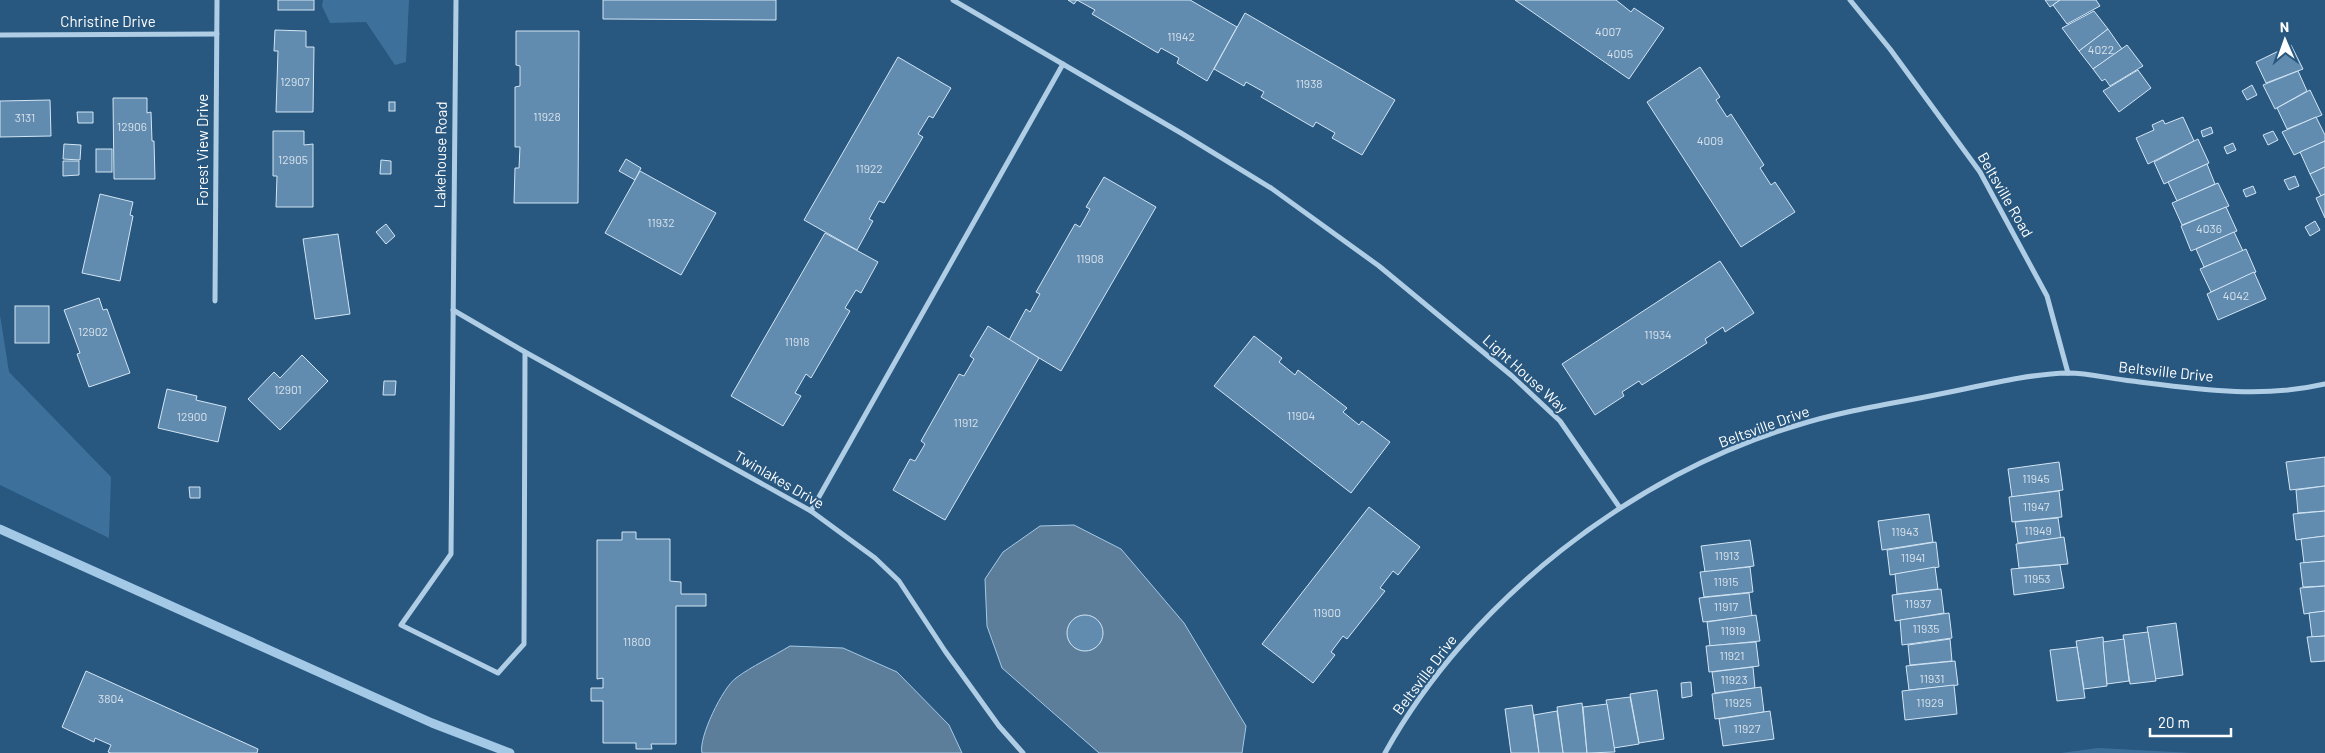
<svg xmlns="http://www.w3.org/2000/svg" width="2325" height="753" viewBox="0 0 2325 753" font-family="Barlow,sans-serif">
	<rect width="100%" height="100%" fill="#28577f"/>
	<!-- green -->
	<g fill="#3d719c">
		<path d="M323 0H409L406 62 395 65 366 22 330 23 322 6Z"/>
		<path d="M0 315 9 372 111 477 109 538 0 485Z"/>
		<path d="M2098 748 2193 753H2061Z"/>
	</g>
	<!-- water -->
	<g fill="#5d7e9a" stroke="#a4c9e6">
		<path d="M1074 525 1121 549 1184 623 1246 726 1242 753H1099L1002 668 987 626 985 579 1003 552 1040 526Z"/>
		<path d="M790 646 843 648 897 672 949 725 962 753H702C698 738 723 687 736 678 752 666 772 657 790 646Z"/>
	</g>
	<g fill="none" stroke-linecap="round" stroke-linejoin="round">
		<!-- stream -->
		<path stroke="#a4c9e6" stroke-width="9" d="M0 529 432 723 510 753"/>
	</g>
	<!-- building -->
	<g fill="#618cb0" stroke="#d2e5f4">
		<rect x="278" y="0" width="36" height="10"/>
		<path d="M603 0H776V20L603 19Z"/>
		<path d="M1068 0H1190L1237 27 1207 81 1177 63 1179 58 1161 48 1158 53 1092 14 1095 10 1077 0 1074 4Z"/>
		<path d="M1515 0H1616L1631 12 1634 8 1664 28 1629 79Z"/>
		<path d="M2045 0H2060L2050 7Z"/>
		<path d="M2060 0H2096L2100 6 2067 24 2053 5Z"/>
		<path d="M2094 11 2108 29 2079 51 2062 28Z"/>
		<path d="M1245 13 1395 100 1362 155 1332 138 1335 133 1316 122 1313 127 1261 97 1264 92 1246 82 1244 86 1214 69Z"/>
		<path d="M2108 29 2122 49 2093 69 2079 51Z"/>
		<path d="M275 30 306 31V47H314L313 112H276L278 51H274Z"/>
		<path d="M516 31H579L578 203H514L515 168H519L520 147H515V87L520 86V66L516 65Z"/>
		<path d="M2127 45 2143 66 2110 86 2105 79 2102 81 2093 69Z"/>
		<path d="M2291 45 2303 69 2266 83 2256 62Z"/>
		<path d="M898 57 951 88 933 118 929 116 918 134 923 137 884 203 879 201 869 219 873 221 857 250 804 220Z"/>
		<path d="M1700 67 1720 97 1716 100 1727 117 1731 114 1764 165 1760 168 1771 185 1775 182 1795 212 1741 247 1647 102Z"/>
		<path d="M2138 70 2151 88 2119 112 2103 91Z"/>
		<path d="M2298 71 2307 91 2275 109 2263 85Z"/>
		<path d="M2252 85 2257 95 2247 100 2242 91Z"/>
		<path d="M2310 90 2322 115 2287 129 2277 108Z"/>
		<path d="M113 98H147V113L151 112 152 141H154L155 179H114Z"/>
		<path d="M50 100 51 136 0 137V101Z"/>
		<rect x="389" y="102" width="6" height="9"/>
		<path d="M77 112H93V123H78Z"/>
		<path d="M2183 117 2194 141 2148 164 2136 138 2154 130 2152 125 2163 120 2165 124Z"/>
		<path d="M2316 117 2325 135V141L2294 155 2282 132Z"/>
		<path d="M2211 127 2213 133 2203 137 2201 131Z"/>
		<path d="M273 131H304V145L313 144V207H276L277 176H273Z"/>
		<path d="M2273 131 2278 140 2268 145 2263 135Z"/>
		<path d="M2198 139 2209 163 2164 184 2154 162Z"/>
		<path d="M2325 141V167L2310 174 2300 152Z"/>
		<path d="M2233 143 2236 150 2227 154 2224 147Z"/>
		<path d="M64 144 81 145 80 160 63 159Z"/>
		<rect x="96" y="149" width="16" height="23"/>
		<path d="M626 159 641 168 635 180 619 171Z"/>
		<path d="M381 160 391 161V174H380Z"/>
		<path d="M63 161H79V175L63 176Z"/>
		<path d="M2207 164 2215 184 2177 201 2168 182Z"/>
		<path d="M2325 167V194L2321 196 2310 174Z"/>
		<path d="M640 171 716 213 681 275 605 233Z"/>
		<path d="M2295 176 2299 186 2289 190 2284 180Z"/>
		<path d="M1104 177 1156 207 1061 371 1009 340 1026 309 1030 312 1040 294 1036 292 1075 224 1080 227 1090 209 1086 207Z"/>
		<path d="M2218 183 2229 206 2182 225 2172 203Z"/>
		<path d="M2253 186 2256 193 2246 197 2243 190Z"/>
		<path d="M100 194 133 202 130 215 133 216 120 281 82 273Z"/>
		<path d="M2325 194V218L2316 198Z"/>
		<path d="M2226 207 2237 231 2191 251 2181 226Z"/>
		<path d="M2315 221 2320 230 2310 236 2305 227Z"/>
		<path d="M386 224 395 236 386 244 376 232Z"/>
		<path d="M2234 232 2243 251 2204 267 2196 249Z"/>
		<path d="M825 233 878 262 861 293 856 290 845 308 850 311 811 378 806 374 795 393 801 396 783 426 731 396Z"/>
		<path d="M338 234 350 314 315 319 303 239Z"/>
		<path d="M2246 249 2256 272 2211 292 2200 269Z"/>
		<path d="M1720 261 1754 313 1725 332 1723 327 1705 339 1707 343 1642 385 1639 381 1622 392 1624 396 1595 415 1562 364Z"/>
		<path d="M2254 272 2266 299 2218 320 2207 294Z"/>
		<path d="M99 298 103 310 107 309 130 373 89 387 77 354 80 353 64 310Z"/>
		<rect x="15" y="306" width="34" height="37"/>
		<path d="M988 326 1039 358 945 520 893 490 910 459 915 461 925 444 921 441 959 374 964 376 974 359 970 356Z"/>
		<path d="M1254 336 1282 358 1279 362 1295 375 1298 370 1347 408 1343 412 1359 425 1362 421 1390 442 1351 493 1214 386Z"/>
		<path d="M302 355 328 381 280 430 248 399 274 372 280 378Z"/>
		<path d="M384 381H396L395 395H383Z"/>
		<path d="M167 389 197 396 196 400 226 407 218 442 158 428Z"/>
		<path d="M2325 457V486L2290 490 2286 462Z"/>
		<path d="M2059 462 2063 490 2012 497 2008 469Z"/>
		<path d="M2325 486V511L2298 513 2296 490Z"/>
		<path d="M189 487H200V498H190Z"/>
		<path d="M2059 491 2062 517 2012 522 2009 497Z"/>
		<path d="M1369 507 1420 547 1398 575 1393 571 1380 588 1385 591 1347 639 1343 636 1331 652 1335 655 1313 683 1262 644Z"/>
		<path d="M2325 511V536L2296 540 2293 514Z"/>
		<path d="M1929 514 1933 542 1882 550 1878 521Z"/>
		<path d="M2058 518 2061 538 2018 543 2015 522Z"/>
		<path d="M622 532H636V539H670V581L681 582V594H706V606H676V744H651L652 749H636V743H603V701H591V688H603V678L597 679V540H622Z"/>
		<path d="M2325 536V561L2304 563 2301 539Z"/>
		<path d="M2064 537 2068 564 2019 568 2016 544Z"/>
		<path d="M1750 540 1754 566 1705 572 1701 546Z"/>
		<path d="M1936 542 1939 567 1890 575 1887 550Z"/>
		<path d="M2325 561V586L2303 587 2300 563Z"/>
		<path d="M2060 565 2064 588 2014 595 2011 569Z"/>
		<path d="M1750 567 1753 592 1704 597 1700 572Z"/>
		<path d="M1935 567 1938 589 1897 594 1895 574Z"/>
		<path d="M2325 586V611L2304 614 2300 588Z"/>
		<path d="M1941 589 1944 613 1895 621 1892 595Z"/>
		<path d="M1749 593 1752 616 1703 622 1699 598Z"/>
		<path d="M2325 611V636L2312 637 2309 613Z"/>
		<path d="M1949 613 1952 638 1902 645 1900 620Z"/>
		<circle cx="1085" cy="633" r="18"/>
		<path d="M1756 615 1760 641 1710 646 1707 622Z"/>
		<path d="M2176 623 2183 675 2155 679 2147 627Z"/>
		<path d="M2148 632 2156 681 2130 684 2123 635Z"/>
		<path d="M2325 636V661L2311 662 2307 637Z"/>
		<path d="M2103 637 2107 686 2084 689 2076 641Z"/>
		<path d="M1950 639 1952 661 1910 665 1908 645Z"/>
		<path d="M2124 639 2129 681 2107 684 2103 642Z"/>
		<path d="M1756 642 1759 666 1709 672 1706 646Z"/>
		<path d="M2077 647 2085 698 2057 701 2050 650Z"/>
		<path d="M1955 661 1958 685 1909 690 1906 666Z"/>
		<path d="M1753 667 1755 688 1715 693 1712 672Z"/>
		<path d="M86 671 258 749 257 753H111L108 752 111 745 95 738 94 742 62 727Z"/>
		<path d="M1691 682 1692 696 1682 698 1681 683Z"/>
		<path d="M1954 685 1957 714 1905 720 1902 691Z"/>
		<path d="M1761 687 1764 712 1715 719 1712 694Z"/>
		<path d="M1657 690 1664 739 1639 743 1630 694Z"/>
		<path d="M1630 697 1639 744 1614 748 1606 700Z"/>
		<path d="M1582 703 1587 753H1563L1557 707Z"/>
		<path d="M1607 704 1615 752 1587 753 1583 707Z"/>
		<path d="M1532 705 1539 753H1511L1505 709Z"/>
		<path d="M1557 711 1563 753H1539L1534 715Z"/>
		<path d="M1770 711 1774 739 1723 746 1719 719Z"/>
	</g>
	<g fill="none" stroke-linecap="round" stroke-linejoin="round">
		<!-- minor -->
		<g stroke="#afcde5" stroke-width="5">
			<path d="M456 0 451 554 401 625 498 673 524 644 525 352"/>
			<path d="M953 0 1181 133 1271 188 1379 266 1512 376 1560 421 1620 508"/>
			<path d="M1850 0 1890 49 1980 172 2047 296 2068 373"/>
			<path d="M0 35 217 34"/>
			<path d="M215 301 217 0"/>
			<path d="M453 310 525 352 811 511 875 558 899 581 945 651 999 726 1023 753"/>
			<path d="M811 511 1063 64"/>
			<path d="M1385 753C1469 601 1633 474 1798 425 1842 411 1890 404 1935 395 1977 387 2025 374 2068 373 2089 373 2111 379 2132 381 2196 389 2261 399 2325 384"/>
		</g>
	</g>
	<g text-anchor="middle" stroke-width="4" stroke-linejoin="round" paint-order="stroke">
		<!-- number labels -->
		<g font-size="12" fill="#d8e2eb">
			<text x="1608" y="36">4007</text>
			<text x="1181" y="41">11942</text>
			<text x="2101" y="54">4022</text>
			<text x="1620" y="58">4005</text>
			<text x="295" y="86">12907</text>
			<text x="1309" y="88">11938</text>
			<text x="547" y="121">11928</text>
			<text x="25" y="122">3131</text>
			<text x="132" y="131">12906</text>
			<text x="1710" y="145">4009</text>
			<text x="293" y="164">12905</text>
			<text x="869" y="173">11922</text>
			<text x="661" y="227">11932</text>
			<text x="2209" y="233">4036</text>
			<text x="1090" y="263">11908</text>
			<text x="2236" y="300">4042</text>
			<text x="93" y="336">12902</text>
			<text x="1658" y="339">11934</text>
			<text x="797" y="346">11918</text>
			<text x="288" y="394">12901</text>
			<text x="1301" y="420">11904</text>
			<text x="192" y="421">12900</text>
			<text x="966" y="427">11912</text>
			<text x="2036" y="483">11945</text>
			<text x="2036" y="511">11947</text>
			<text x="2038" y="535">11949</text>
			<text x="1905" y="536">11943</text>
			<text x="1727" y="560">11913</text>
			<text x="1913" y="562">11941</text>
			<text x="2037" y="583">11953</text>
			<text x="1726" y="586">11915</text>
			<text x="1918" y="608">11937</text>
			<text x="1726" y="611">11917</text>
			<text x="1327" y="617">11900</text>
			<text x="1926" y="633">11935</text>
			<text x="1733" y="635">11919</text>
			<text x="637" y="646">11800</text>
			<text x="1732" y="660">11921</text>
			<text x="1932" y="683">11931</text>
			<text x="1734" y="684">11923</text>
			<text x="111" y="703">3804</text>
			<text x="1738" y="707">11925</text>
			<text x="1930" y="707">11929</text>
			<text x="1747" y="733">11927</text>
		</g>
		<!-- street labels -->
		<g font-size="15" fill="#fff" stroke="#28577f">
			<text x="108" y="27">Christine Drive</text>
			<text transform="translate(203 150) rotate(-90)" y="5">Forest View Drive</text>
			<text transform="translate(441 155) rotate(-89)" y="5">Lakehouse Road</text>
			<text transform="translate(2005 195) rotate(60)" y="5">Beltsville Road</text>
			<text transform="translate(2166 372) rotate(6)" y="5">Beltsville Drive</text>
			<text transform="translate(1525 374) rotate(42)" y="5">Light House Way</text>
			<text transform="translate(1764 427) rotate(-20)" y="5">Beltsville Drive</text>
			<text transform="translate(779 480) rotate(30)" y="5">Twinlakes Drive</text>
			<text transform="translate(1425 675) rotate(-53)" y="5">Beltsville Drive</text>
		</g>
	</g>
	<!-- north arrow -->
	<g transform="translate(2285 40) rotate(358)" stroke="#28577f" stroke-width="4" paint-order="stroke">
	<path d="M0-4L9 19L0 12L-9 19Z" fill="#ffffff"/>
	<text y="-8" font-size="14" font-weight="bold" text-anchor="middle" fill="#ffffff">N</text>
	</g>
	<!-- scale -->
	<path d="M2150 728v8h81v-8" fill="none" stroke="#ffffff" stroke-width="2.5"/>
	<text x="2158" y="728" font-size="15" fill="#ffffff" stroke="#28577f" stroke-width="4" paint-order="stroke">20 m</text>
</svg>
